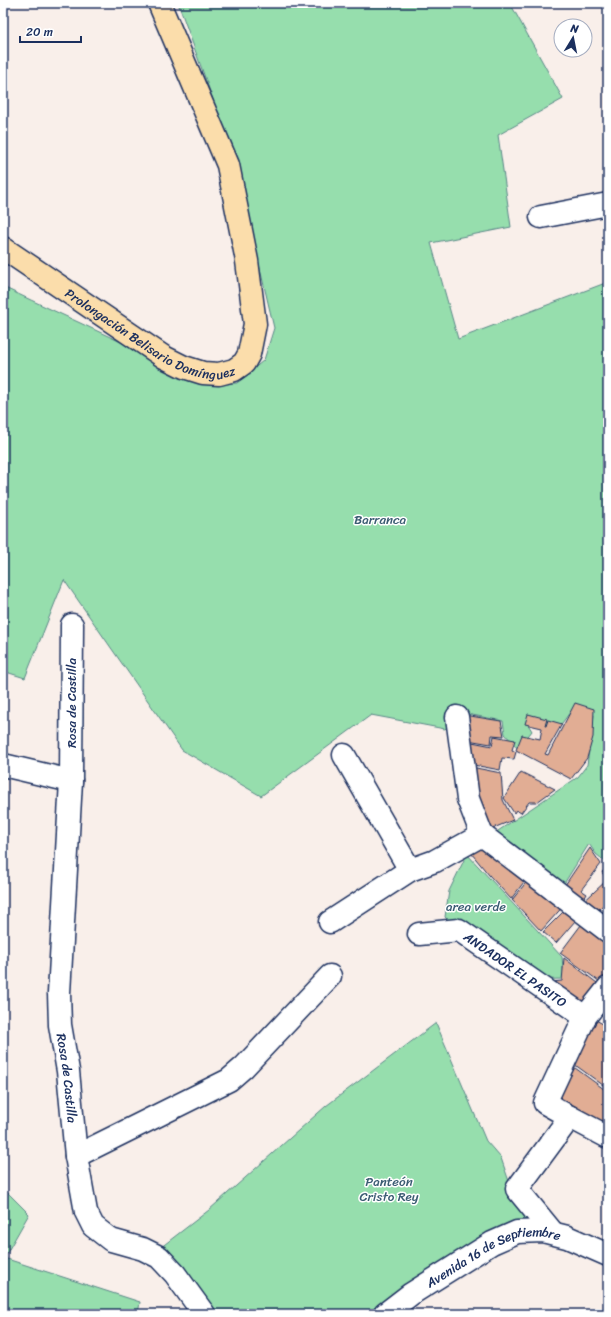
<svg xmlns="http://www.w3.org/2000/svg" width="611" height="1317" viewBox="0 0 611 1317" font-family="Sriracha,sans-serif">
	<rect width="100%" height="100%" fill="#f9efea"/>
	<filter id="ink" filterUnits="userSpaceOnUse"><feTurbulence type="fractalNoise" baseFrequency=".025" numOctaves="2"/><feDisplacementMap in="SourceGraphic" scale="8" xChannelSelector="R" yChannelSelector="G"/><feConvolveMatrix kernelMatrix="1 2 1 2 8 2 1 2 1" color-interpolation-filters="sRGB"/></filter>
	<g filter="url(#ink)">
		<!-- green -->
		<g fill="#96dead" stroke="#588686">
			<path d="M178 3H510L563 99 498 135 511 227 431 243 458 339 608 282V864L596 854 589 844 558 893 492 835 578 777 587 765 594 715 571 711 556 731 526 721 532 731 518 749 505 734 503 721 462 713 445 729 371 715 261 796 182 750 64 580 25 678 3 671V287L213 385 237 383 264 360 274 328 240 184 216 108Z"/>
			<path d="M467 854 562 957 564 979 520 980 488 958 445 917 449 891Z"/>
			<path d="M436 1023 486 1141 501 1158 515 1199 536 1222 381 1314H206L160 1248 209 1210 326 1106Z"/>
			<path d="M3 1188 29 1214 4 1258 140 1302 138 1314H3Z"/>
		</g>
		<!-- building -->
		<g fill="#e1ad94" stroke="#1b2f5e">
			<path d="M575 703 594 709 593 737 587 758 571 779 516 750 522 735 540 739 542 728 525 724 528 714 547 719 545 726H546L548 720 562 724 545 754 548 755Z"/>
			<path d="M464 715 501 721 504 736 492 735 491 744 462 739Z"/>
			<path d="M494 736 515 740 512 750 516 752 514 759 502 758 500 770 463 763 467 741 492 746Z"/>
			<path d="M466 766 501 773 503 800 513 820 496 827 490 832Z"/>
			<path d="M521 772 555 789 537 802H529L521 813 516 810 514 813 504 798Z"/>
			<path d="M494 846 530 874 511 899 489 875 467 848Z"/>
			<path d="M590 848 601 864 581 890 587 894 579 907 561 891Z"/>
			<path d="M608 868V900L598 910 580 905 607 880 602 872Z"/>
			<path d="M532 875 566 903 541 931 512 900Z"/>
			<path d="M570 905 582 913 556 943 543 932Z"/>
			<path d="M608 909V927L599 919Z"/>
			<path d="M584 921 608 937V978L603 984 560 953Z"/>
			<path d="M564 958 601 986 583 1011 542 983 562 981Z"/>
			<path d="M596 1020 608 1027V1053L604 1058 608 1059V1086L607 1088 571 1062Z"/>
			<path d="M571 1065 608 1092V1132L548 1097Z"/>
		</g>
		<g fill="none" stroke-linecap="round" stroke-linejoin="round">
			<!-- minor casing -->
			<g stroke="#1b2f5e" stroke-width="25">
				<g id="minor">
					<path d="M541 217 608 204"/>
					<path id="s1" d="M72 625 71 781 59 993 60 1025 68 1071 76 1156 86 1212 93 1226 111 1240 143 1249 159 1257 175 1274 204 1314"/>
					<path d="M457 717 468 799 482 835"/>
					<path d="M344 755 410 870"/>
					<path d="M3 765 71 781"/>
					<path d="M330 922 410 870 435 861 482 835 608 931"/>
					<path id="s2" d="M419 934 459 930 585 1017"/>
					<path d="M570 1117 608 1137"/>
					<path d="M76 1156 229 1080 244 1067 330 976"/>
					<path d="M553 1233 517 1189 570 1117 545 1103 585 1017 608 988"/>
					<path id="s3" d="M385 1314 411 1294 492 1243 517 1232 543 1231 567 1237 608 1255"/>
				</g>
			</g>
			<!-- major casing -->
			<g stroke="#1b2f5e" stroke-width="25">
				<g id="major">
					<path id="s4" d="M3 248 164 357 184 367 203 373 219 374 234 370 244 363 249 354 255 324 247 261 228 165 159 3"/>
				</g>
			</g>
			<!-- minor -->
			<use href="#minor" stroke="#fff" stroke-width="22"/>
			<!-- major -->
			<use href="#major" stroke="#fbddab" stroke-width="22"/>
		</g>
	</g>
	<g text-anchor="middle" stroke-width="3" stroke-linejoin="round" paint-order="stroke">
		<!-- street labels -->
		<g font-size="13" fill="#1b2f5e" stroke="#fff">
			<text dy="5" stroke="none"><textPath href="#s4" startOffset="173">Prolongación Belisario Domínguez</textPath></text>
			<text transform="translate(71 703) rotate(-90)" y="5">Rosa de Castilla</text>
			<text dy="5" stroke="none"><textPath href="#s2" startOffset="109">ANDADOR EL PASITO</textPath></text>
			<text dy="5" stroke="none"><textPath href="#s1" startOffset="454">Rosa de Castilla</textPath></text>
			<text dy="5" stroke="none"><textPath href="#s3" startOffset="126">Avenida 16 de Septiembre</textPath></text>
		</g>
		<!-- park labels -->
		<g font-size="13" fill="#3a5b72" stroke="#fff">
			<text x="380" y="524">Barranca</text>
			<text x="476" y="911">area verde</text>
			<text x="389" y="1186">Panteón<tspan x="389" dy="15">Cristo Rey</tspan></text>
		</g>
	</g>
	<!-- margin -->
	<rect width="611" height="1317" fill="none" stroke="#fff" stroke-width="16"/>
	<rect x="8" y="8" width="595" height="1301" fill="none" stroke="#1b2f5e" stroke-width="1.5" filter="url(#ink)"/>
	<!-- north arrow -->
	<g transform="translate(573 38) rotate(10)"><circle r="19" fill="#ffffff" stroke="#a4acbf"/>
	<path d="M0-3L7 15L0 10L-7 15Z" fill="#1b2f5e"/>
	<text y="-6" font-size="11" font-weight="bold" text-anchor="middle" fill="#1b2f5e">N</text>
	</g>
	<!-- scale -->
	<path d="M20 36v6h61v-6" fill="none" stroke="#1b2f5e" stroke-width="2"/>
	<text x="26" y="36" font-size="12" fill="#1b2f5e" stroke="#ffffff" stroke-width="3" paint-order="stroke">20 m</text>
</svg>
